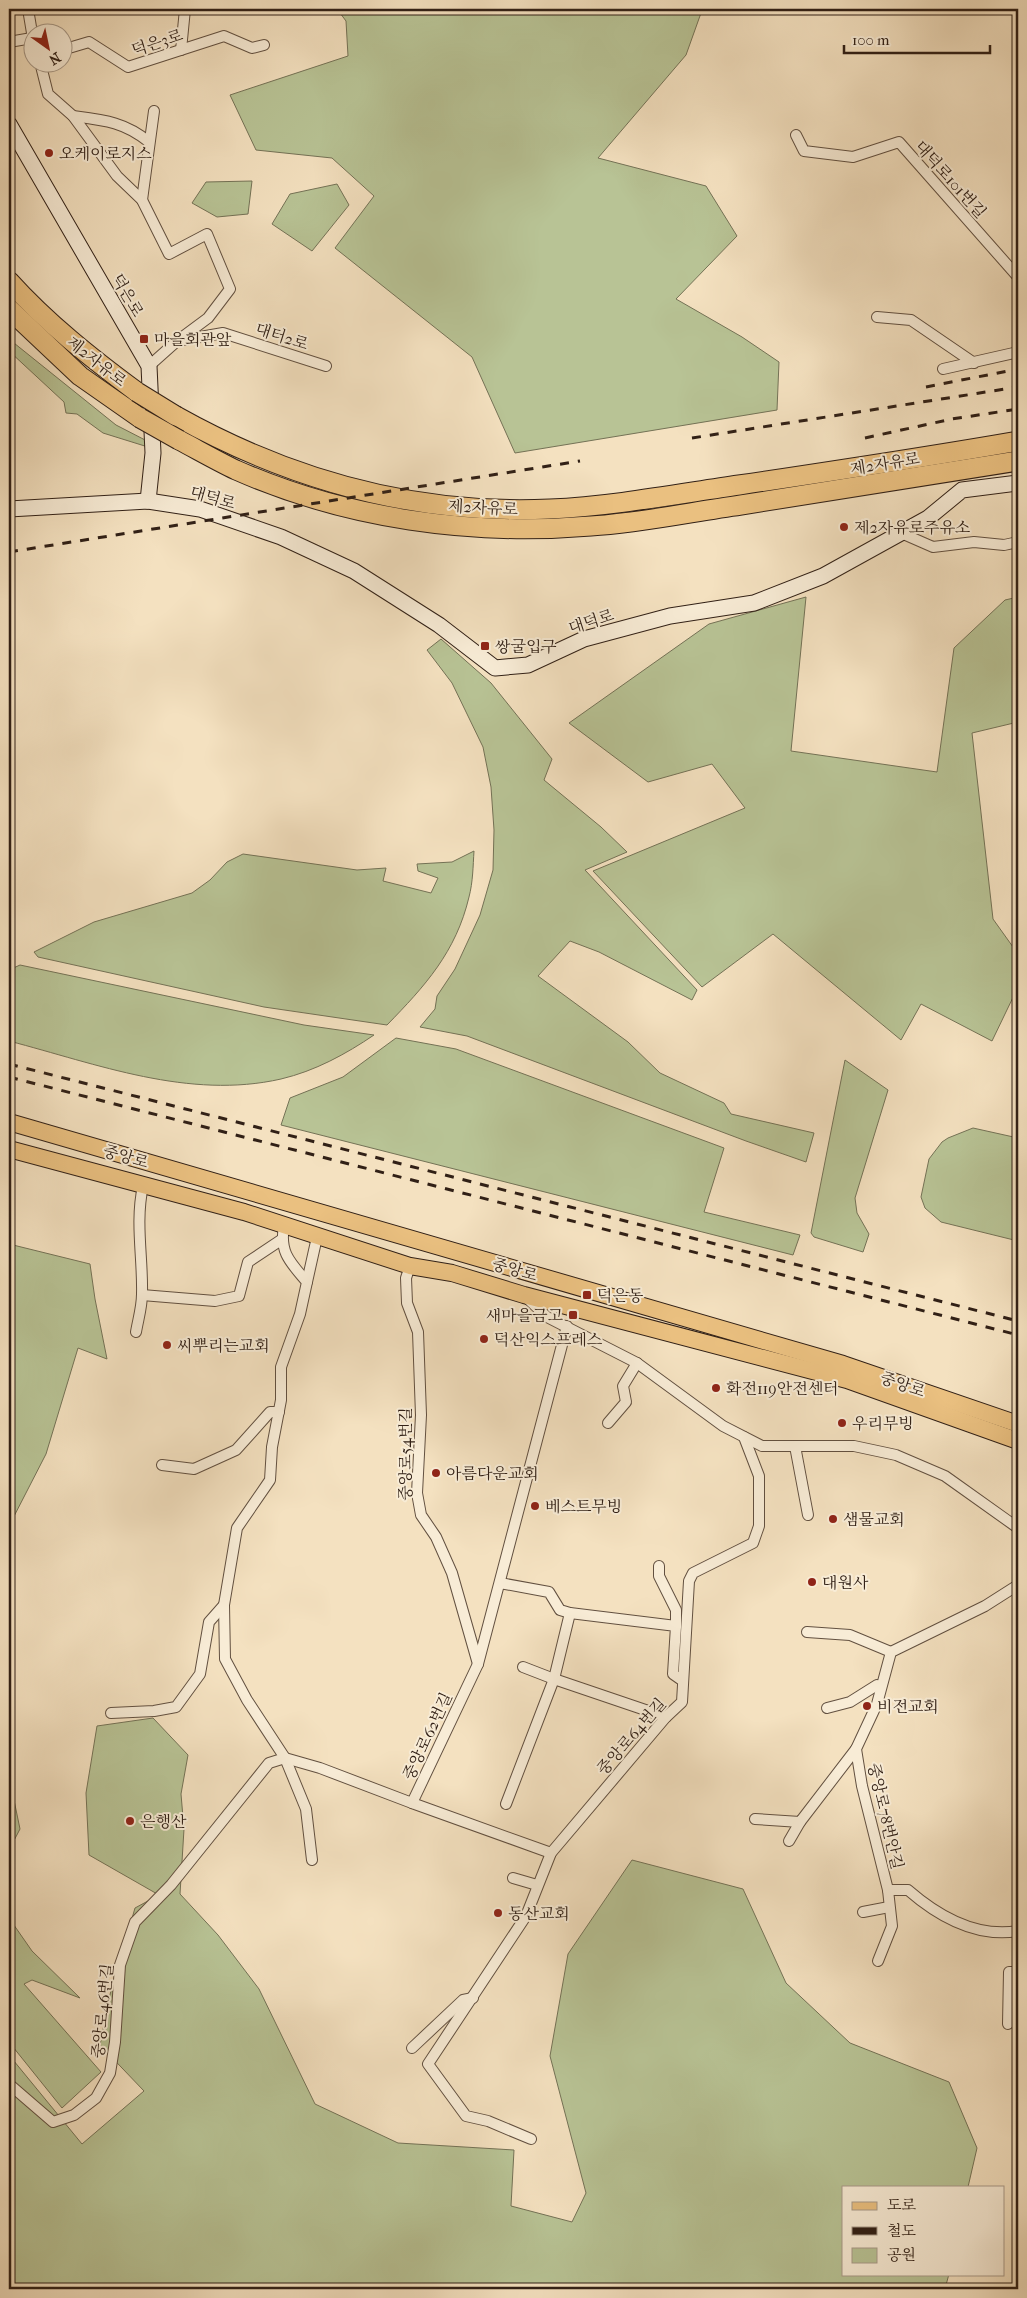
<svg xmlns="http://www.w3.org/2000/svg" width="1027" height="2298" viewBox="0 0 1027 2298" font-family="'IM FELL French Canon','Noto Serif KR',serif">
	<rect width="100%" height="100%" fill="#f4e1c0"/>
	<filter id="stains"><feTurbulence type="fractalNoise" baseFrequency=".004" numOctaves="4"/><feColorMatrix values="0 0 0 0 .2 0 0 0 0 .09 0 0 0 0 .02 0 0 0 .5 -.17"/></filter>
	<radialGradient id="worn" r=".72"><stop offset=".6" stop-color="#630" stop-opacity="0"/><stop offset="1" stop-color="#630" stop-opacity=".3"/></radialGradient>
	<!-- green -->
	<g fill="#b8c395" stroke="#747256">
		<path d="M337 9H697L701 13 686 55 598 158 706 186 737 236 676 299 742 337 779 362 777 410 515 453 472 357 335 248 374 196 332 158 256 150 230 95 348 56 346 21Z"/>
		<path d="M252 181 248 214 217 217 192 203 206 182Z"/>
		<path d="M337 184 349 205 312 251 272 224 290 194Z"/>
		<path d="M9 339 116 425 149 442 148 447 103 433 77 414 66 413 64 402 9 351Z"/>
		<path d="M806 597 791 751 937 772 954 648 1005 600 1018 597V722L972 733 993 919 1018 954V987L992 1041 921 1004 901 1040 773 934 702 987 593 871 745 808 712 764 648 782 569 723 709 624Z"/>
		<path d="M441 639 491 683 552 759 544 780 601 827 627 852 585 870 697 990 692 1000 599 952 570 941 538 976 628 1042 660 1073 724 1103 731 1114 814 1133 806 1162 746 1141 467 1036 420 1027 435 1009 437 996 455 969 480 915 493 870 494 830 491 787 483 747 452 683 427 650Z"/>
		<path d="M474 851C473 866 473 882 469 897 456 952 425 986 387 1025L264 1007 38 957 34 952 94 922 192 893 210 880 227 862 243 854 357 870 386 868 383 881 431 893 438 878 418 871 417 864 452 862Z"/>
		<path d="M20 965 304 1025 374 1035C346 1054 315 1071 281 1079 189 1100 97 1064 9 1041V970Z"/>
		<path d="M396 1038 456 1049 724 1148 704 1212 800 1235 793 1255 281 1125 290 1098 343 1077Z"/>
		<path d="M845 1060 888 1090 855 1198 857 1213 869 1234 863 1252 814 1237 811 1233Z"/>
		<path d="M973 1128 1018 1138V1241L941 1222 925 1208 921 1197 929 1159 942 1142 948 1138Z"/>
		<path d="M9 1244 90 1264 95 1299 107 1359 78 1348 46 1454 9 1526Z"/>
		<path d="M153 1718 188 1755 181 1794 184 1829 180 1894 218 1935 259 1989 315 2104 398 2143 514 2150 511 2206 572 2222 586 2193 550 2056 568 1954 632 1860 743 1889 786 1983 850 2043 949 2082 977 2148 968 2187H843V2274H949L946 2285 950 2289H9V2055L82 2144 144 2091 100 2045 109 1998 135 1908 159 1895 89 1855 86 1793 97 1726Z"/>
		<path d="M9 1776 20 1829 9 1850Z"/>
		<path d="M9 1918 32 1951 80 1998 32 1980 24 1984 101 2072 62 2108 9 2042Z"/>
	</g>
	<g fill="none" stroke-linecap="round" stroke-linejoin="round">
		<!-- street casing -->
		<g stroke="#625040" stroke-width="12">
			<g id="street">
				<path d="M28 9 32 33"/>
				<path d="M9 42 32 38"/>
				<path d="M62 50 89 42 128 67 224 36 252 48 264 45"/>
				<path d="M181 50 185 9"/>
				<path d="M40 62 48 94 73 116 117 176 142 200 169 254 207 234 230 289 208 318 177 341"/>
				<path d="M73 116C104 120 125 122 149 142"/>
				<path d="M796 135 804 151 853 157 899 142 1018 277"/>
				<path d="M142 200 154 111"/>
				<path d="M877 317 911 320 974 363"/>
				<path d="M149 366 177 341 223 333 326 366"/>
				<path d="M943 369 1018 352"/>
				<path d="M901 533 933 547 974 542 1004 545 1018 542"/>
				<path d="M284 1226C279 1253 291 1263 307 1282L300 1314 281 1367V1400L272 1447 270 1480 237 1528 224 1605 225 1659 247 1700 285 1758 306 1809 312 1860"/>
				<path d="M410 1266 406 1278 407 1303 418 1332 421 1415 417 1493 421 1515 436 1537 452 1573 478 1664"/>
				<path d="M307 1282 317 1237"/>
				<path d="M142 1295 215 1301 239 1296 248 1262 281 1240"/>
				<path d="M528 1299 547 1317 637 1363 723 1426 762 1446H854L896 1455 945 1476 1018 1528"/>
				<path d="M136 1332C138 1320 142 1307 142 1294 143 1258 135 1222 143 1186"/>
				<path d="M608 1423 626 1402 623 1386 637 1363"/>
				<path d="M795 1446 808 1515"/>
				<path d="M162 1465 194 1469 236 1450 270 1412H279"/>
				<path d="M659 1566V1576L676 1610V1626"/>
				<path d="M500 1583 549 1592 560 1610 570 1613 676 1626 673 1674 683 1681"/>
				<path d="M1018 1585 985 1606 891 1652 877 1704 856 1749 862 1786 888 1890H908C939 1917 976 1938 1018 1931"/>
				<path d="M807 1632 850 1635 891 1652"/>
				<path d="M523 1667 554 1679 666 1717"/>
				<path d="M827 1708 850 1702 877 1685 881 1687"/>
				<path d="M111 1713 154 1711 176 1707 200 1674 209 1622 224 1605"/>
				<path d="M412 1803 551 1853"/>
				<path d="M506 1804 554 1679 570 1613"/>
				<path d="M755 1819 800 1822 856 1749"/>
				<path d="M789 1841 800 1822"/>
				<path d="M513 1878 537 1885"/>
				<path d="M863 1912 889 1907"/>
				<path d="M878 1961 892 1926 888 1890"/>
				<path d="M1008 2024 1009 1972H1018"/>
				<path d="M412 2048 463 2000 473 1998"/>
				<path d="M9 2084 53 2122 74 2115 96 2098 110 2073 115 2042 120 1965 135 1922 171 1885 269 1763 285 1758 320 1768 412 1803 478 1664 567 1326"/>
				<path d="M531 2139 488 2121 466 2116 428 2064 526 1916 551 1853 666 1717 682 1702 689 1581 693 1573 753 1543 759 1526V1476L744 1437"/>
			</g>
		</g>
		<!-- secondary casing -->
		<g stroke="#312016" stroke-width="17">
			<g id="secondary">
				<path d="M9 124 149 366 153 453 148 501"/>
				<path d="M9 509 148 501 200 509 281 537 354 571 439 625 495 668 528 665 584 639 670 616 754 603 823 576 928 518 962 490 1018 483"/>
			</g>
		</g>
		<!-- primary casing -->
		<g stroke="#312016" stroke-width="18">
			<g id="primary">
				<path d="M9 1122 843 1364 1018 1424"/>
				<path d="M9 1149 244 1212 410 1266 452 1273 524 1295 847 1380 1018 1441"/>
			</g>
		</g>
		<!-- highway casing -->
		<g stroke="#312016" stroke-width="21">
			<g id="highway">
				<path d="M9 281C47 323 91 358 137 392"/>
				<path d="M9 309 80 376 140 418"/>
				<path d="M176 416C292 481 417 515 550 509 614 506 677 494 739 485 833 471 926 457 1018 441"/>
				<path d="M179 440C198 450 217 461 236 470 347 519 471 536 591 526 641 523 691 512 741 505 834 491 926 476 1018 461"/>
			</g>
		</g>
		<!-- street -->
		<use href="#street" stroke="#f8ecd6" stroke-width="10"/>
		<!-- secondary -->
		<use href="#secondary" stroke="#f8ecd6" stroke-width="15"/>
		<!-- primary -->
		<use href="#primary" stroke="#eac080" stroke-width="16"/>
		<!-- highway -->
		<use href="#highway" stroke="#eac080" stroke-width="19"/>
		<!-- rail -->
		<g stroke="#312016" stroke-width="3" stroke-dasharray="9 9" stroke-linecap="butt">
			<path d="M926 387 1018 369"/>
			<path d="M692 438 1018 387"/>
			<path d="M865 438 952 419 1018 409"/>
			<path d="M9 552 580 461"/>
			<path d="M9 1064 1018 1321"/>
			<path d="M9 1077 1018 1335"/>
		</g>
		<!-- highway-bridge casing -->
		<g stroke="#312016" stroke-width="21" stroke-linecap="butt">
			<g id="highway-bridge">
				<path d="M137 392 176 416"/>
				<path d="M140 418 179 440"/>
			</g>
		</g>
		<!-- highway-bridge -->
		<use href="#highway-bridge" stroke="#eac080" stroke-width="19"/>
	</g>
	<!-- markers -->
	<g fill="#8f2418" stroke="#f8ecd6" stroke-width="2">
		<circle cx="49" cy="153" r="5"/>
		<rect x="139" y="334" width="10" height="10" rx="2.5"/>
		<circle cx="844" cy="527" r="5"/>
		<rect x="480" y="641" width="10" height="10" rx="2.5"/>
		<rect x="582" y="1290" width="10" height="10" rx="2.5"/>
		<rect x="568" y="1310" width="10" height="10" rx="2.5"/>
		<circle cx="484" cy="1339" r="5"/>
		<circle cx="167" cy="1345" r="5"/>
		<circle cx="716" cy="1388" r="5"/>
		<circle cx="842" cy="1423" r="5"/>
		<circle cx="436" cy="1473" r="5"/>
		<circle cx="535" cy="1506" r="5"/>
		<circle cx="833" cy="1519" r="5"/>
		<circle cx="812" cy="1582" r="5"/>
		<circle cx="867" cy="1706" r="5"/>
		<circle cx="130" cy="1821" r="5"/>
		<circle cx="498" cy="1913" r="5"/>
	</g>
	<g text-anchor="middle" stroke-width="4" stroke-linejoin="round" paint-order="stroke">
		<!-- street labels -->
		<g font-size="16" fill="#312016" stroke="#f8ecd6">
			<text transform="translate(157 42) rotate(-18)" y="6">덕은3로</text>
			<text transform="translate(951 179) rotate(48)" y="6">대덕로101번길</text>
			<text transform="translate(128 295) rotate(60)" y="6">덕은로</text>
			<text transform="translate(282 336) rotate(18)" y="6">대터2로</text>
			<text transform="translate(97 361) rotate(38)" y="6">제2자유로</text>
			<text transform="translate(885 463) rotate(-9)" y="6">제2자유로</text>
			<text transform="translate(213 497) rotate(16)" y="6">대덕로</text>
			<text transform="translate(483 507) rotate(3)" y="6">제2자유로</text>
			<text transform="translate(591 621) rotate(-18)" y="6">대덕로</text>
			<text transform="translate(126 1156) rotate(16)" y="6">중앙로</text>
			<text transform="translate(515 1269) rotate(16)" y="6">중앙로</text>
			<text transform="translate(903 1384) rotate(19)" y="6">중앙로</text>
			<text transform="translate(405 1454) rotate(-90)" y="6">중앙로54번길</text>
			<text transform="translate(427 1736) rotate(-65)" y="6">중앙로62번길</text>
			<text transform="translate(631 1736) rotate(-49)" y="6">중앙로64번길</text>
			<text transform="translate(886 1816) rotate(77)" y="6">중앙로78번안길</text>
			<text transform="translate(102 2011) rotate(-84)" y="6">중앙로46번길</text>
		</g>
		<!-- poi labels -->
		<g font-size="16" fill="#312016" stroke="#f8ecd6" text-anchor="start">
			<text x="59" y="159">오케이로지스</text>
			<text x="154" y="345">마을회관앞</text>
			<text x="854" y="533">제2자유로주유소</text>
			<text x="495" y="652">쌍굴입구</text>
			<text x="597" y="1301">덕은동</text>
			<text x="563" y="1321" text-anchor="end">새마을금고</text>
			<text x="494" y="1345">덕산익스프레스</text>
			<text x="177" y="1351">씨뿌리는교회</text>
			<text x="726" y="1394">화전119안전센터</text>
			<text x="852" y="1429">우리무빙</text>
			<text x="446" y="1479">아름다운교회</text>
			<text x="545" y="1512">베스트무빙</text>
			<text x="843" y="1525">샘물교회</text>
			<text x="822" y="1588">대원사</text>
			<text x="877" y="1712">비전교회</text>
			<text x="140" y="1827">은행산</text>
			<text x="508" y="1919">동산교회</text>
		</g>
	</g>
	<!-- margin -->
	<rect width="1027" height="2298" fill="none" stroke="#f4e1c0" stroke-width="30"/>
	<rect x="10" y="10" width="1007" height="2278" fill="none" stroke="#312016" stroke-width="2.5"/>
	<rect x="15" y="15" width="997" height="2268" fill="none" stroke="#312016"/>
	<!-- legend -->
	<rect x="842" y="2186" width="162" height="90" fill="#f8ecd6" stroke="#a89a89"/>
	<rect x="852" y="2202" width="25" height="8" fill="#eac080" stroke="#a89a89"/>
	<text x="887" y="2210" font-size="15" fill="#312016">도로</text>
	<rect x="852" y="2227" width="25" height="8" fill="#312016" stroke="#a89a89"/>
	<text x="887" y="2236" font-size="15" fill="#312016">철도</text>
	<rect x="852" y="2248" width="25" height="15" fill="#b8c395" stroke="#a89a89"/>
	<text x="887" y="2260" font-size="15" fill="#312016">공원</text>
	<!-- north arrow -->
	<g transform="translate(48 48) rotate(147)"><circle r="24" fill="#f8ecd6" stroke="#a89a89"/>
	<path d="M0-4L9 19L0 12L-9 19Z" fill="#8f2418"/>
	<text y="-8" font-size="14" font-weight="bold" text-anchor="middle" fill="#312016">N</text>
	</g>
	<!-- scale -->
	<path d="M844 45v8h146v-8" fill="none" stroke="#312016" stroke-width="2.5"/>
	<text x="852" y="45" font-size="15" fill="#312016" stroke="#f8ecd6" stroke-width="4" paint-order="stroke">100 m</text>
	<rect width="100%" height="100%" filter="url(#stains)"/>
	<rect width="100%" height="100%" fill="url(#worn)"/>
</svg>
